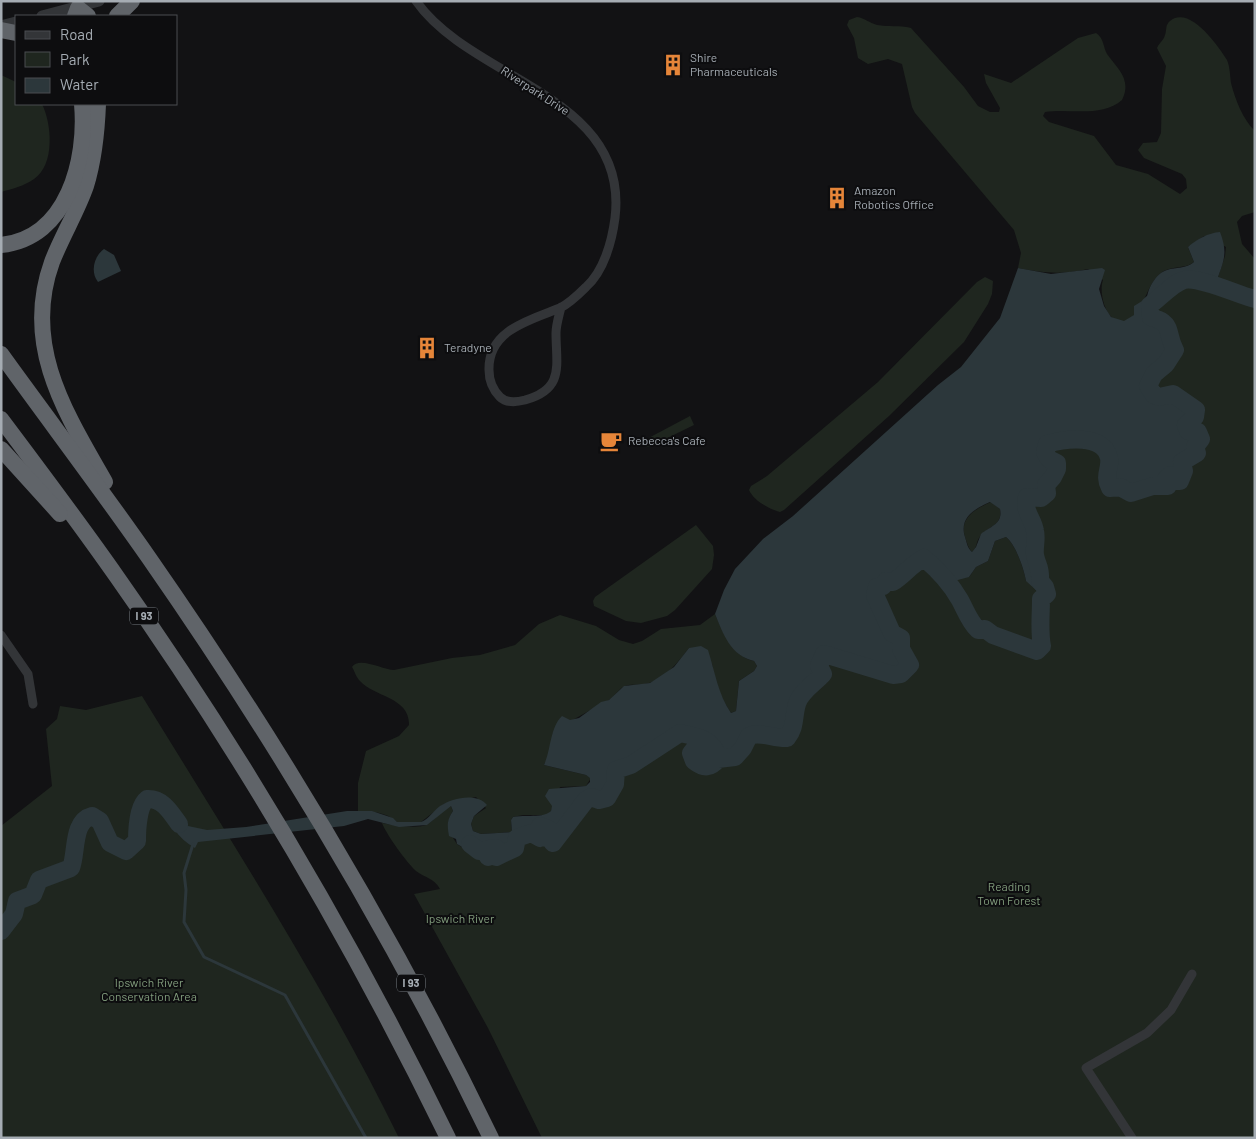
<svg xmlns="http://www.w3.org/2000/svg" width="1256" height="1139" viewBox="0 0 1256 1139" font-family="Barlow,sans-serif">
	<rect width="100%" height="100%" fill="#121214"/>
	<!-- green -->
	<g fill="#1f261f">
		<path d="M857 17C865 18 869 23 877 25 888 27 899 25 911 28L964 87 978 106 990 112H999L1000 108 986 83 984 74 1011 83 1078 38 1096 33C1104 38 1103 47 1107 54 1118 69 1132 80 1122 100 1102 118 1069 108 1045 112L1043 116 1049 122 1094 136 1116 165 1148 174 1180 194 1187 188 1186 179 1182 174 1144 158 1138 150 1143 143 1157 142 1161 133 1162 89 1166 66 1157 48C1159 43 1164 40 1165 35 1167 30 1165 25 1170 21 1190 5 1218 46 1227 60 1230 67 1230 76 1231 83 1235 99 1243 120 1255 131V212L1242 216 1237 222 1242 244 1255 259V289H1242L1234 285 1219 283 1217 280 1225 256 1226 247 1204 236 1188 247 1194 262C1185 269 1173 266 1164 271 1146 281 1145 312 1128 320 1107 329 1098 293 1103 280L1088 269C1061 275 1045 273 1018 268L1021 253 1014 230 915 113 912 107 902 64 888 59 868 64 858 58 854 38 847 25 849 20Z"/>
		<path d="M1 75 16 82V104H42C52 124 55 165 34 179 24 186 12 189 1 192Z"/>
		<path d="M985 277 993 281 992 294 988 304 964 342 889 416 784 510 780 512C769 509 754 501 749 490L751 486 767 476 878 382 977 282Z"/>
		<path d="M1187 279 1199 280 1255 299V1138H542L488 1028 414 894 440 889C434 878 425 878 416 871 407 863 386 834 382 823 392 825 417 829 426 825 435 821 441 808 451 806L453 811C445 822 449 833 457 844 460 847 468 849 471 852L476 849 485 850 487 857 489 849C501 846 515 861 517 838L531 833 541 836 538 832 540 826 548 829 556 841 562 829C575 824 578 803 591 797L595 799 614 776 616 770 631 765 680 733C697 737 714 741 728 752L743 748 749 736 756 733 777 739 795 721 797 703 819 666 821 655 828 653 839 659 893 675 901 674 910 665C904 655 901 638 892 633L875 595 877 587 886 581 893 582C905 575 911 564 924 558L939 570 969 577 976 567 988 561 995 541 1006 537C1016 545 1024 569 1026 581H1040C1041 566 1037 566 1035 555 1033 547 1037 538 1035 531 1033 518 1023 512 1027 497L1041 498 1046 485 1053 477 1049 459 1045 452 1047 444C1064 439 1104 433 1109 458 1110 463 1107 468 1106 473 1106 478 1109 484 1111 488L1120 487 1131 493 1153 486 1167 485 1166 479 1170 475 1173 477 1181 474 1184 471 1182 462 1193 456 1186 425 1187 403 1173 394 1159 397 1154 395 1148 386C1154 371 1166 363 1174 350L1163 320 1151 317 1150 305 1178 283Z"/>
		<path d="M690 416 694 425 651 446 647 447 641 442Z"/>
		<path d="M991 502 1000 509C1003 527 986 526 979 538 976 543 977 548 972 552 968 547 967 543 965 537 959 518 975 509 991 502Z"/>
		<path d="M696 525 713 546 714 555 712 569 675 610 667 616 641 623 626 621 594 606 593 601 595 597Z"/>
		<path d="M715 614C723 632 733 657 754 661L757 666 754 671 739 681 736 711 731 713C721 699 715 681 712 664L689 648C679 661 666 678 649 683 641 686 630 683 623 687 618 690 614 697 609 700 590 711 570 720 553 733L550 753 544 765 586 775 591 778 586 786 560 787 551 811 547 815H523L513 817 511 820 512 832 481 834 473 831 471 824 474 816 486 808 476 797 444 804 421 822H397C387 812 370 811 358 811V783L366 751 399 736 409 725C410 697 374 697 360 681 356 677 355 672 352 667 359 656 383 670 394 670L452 658 480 655 515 645 539 624 560 615 596 626 619 640 633 644 642 641 661 629 700 625Z"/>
		<path d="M142 696C231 841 324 985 399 1138H1V826L52 786 46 729 57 719 60 706 86 710Z"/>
	</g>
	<!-- water -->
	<g fill="#2c373b" fill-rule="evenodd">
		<path d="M1220 232C1228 253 1224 260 1217 280L1219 283 1234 285 1242 289H1255V299C1238 295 1199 276 1184 280 1173 283 1160 298 1150 305L1151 317C1175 324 1165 332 1175 350L1166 364 1154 374 1148 386 1154 395 1159 397 1173 394 1196 410 1195 417 1186 425 1188 431 1198 432 1201 439 1195 447 1197 453 1182 462 1184 471 1180 481H1175L1170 475 1166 479 1168 486H1153L1131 493 1120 487 1110 488C1103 475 1111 469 1109 458 1104 433 1064 439 1047 444L1045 452 1049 459 1057 463V469L1053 477 1046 485 1047 493 1041 498 1027 497 1026 512 1035 530V556L1040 564 1041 589 1037 591 1026 581C1024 569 1016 545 1006 537L995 541 988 561 976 567 969 577 954 581 924 558C911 564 905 575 893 582L886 581 883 586 877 587 875 595 892 633 901 639V649L910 665 901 674 893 675 839 659 828 653 822 655 819 666 823 674C815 683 800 692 797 704 793 717 796 727 787 738 777 739 758 730 751 735 746 739 744 747 740 752L732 755 720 746 680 733 631 765 615 770V784L607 798 599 800 591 797 586 800 568 827 562 829 555 842 553 843 550 839 548 829 540 826 538 832 542 836 540 838 531 834 517 838 515 848 496 857 495 848 489 849 490 856 488 857 485 850H476L471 852 457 844 456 839 449 836C447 825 447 820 453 811L451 806 427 825 399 827 368 819 344 826 198 842 195 848C177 838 170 824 162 806L170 802 188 826 207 830 246 827 347 811H372L393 818 397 822H421C429 819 433 811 440 806 452 798 477 792 487 805L474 816 471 824 473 831 481 834 512 832 511 820 513 817C525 814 542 819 551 811L552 806 545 796 549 789 586 786 590 782V778L586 775 544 765C551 750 550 727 562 716L570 720 579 718 601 702 609 700 624 686 650 683 674 667 689 648 701 646 708 650C715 672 718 694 731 713L736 711 739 681 754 671 757 666 754 661C731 656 723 634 715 614L724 590 735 569 763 539 793 516 938 385 961 367 1000 318 1018 268 1051 274 1102 268 1105 270 1099 289 1104 306 1111 317 1124 321 1134 315V306L1147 298C1148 288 1156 273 1167 270 1176 267 1186 269 1194 262L1188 247C1197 239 1208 233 1220 232ZM990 502 1000 509C1003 524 991 526 981 534L976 547 972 552C967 547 967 543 965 537 959 518 974 509 990 502Z"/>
		<path d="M104 249 114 255 121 271 98 282C90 272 94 256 104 249Z"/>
	</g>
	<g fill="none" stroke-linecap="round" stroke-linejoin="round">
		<!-- stream -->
		<path stroke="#2c373b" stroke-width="3" d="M193 844 184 873 186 890 184 922 204 957 285 995 366 1138"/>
		<!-- river -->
		<g stroke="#2c373b" stroke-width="18">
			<path d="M470 844 479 851 485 850 488 857 490 856 489 849 496 848V857L515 848 517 838 531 833 540 838 542 836 538 832 540 826 548 829 550 839 553 843 586 800 591 797 599 800 607 798 615 784 616 770 631 765 680 733C694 736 709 738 716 752L713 757H708L695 748 691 753 694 761C704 769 711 768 718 759L735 757 743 748 749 736C761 731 774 739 787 738 796 727 793 717 797 704 800 692 815 683 823 674L819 666 824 654 893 675 901 674 910 665 901 649V638L892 633 875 595 877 587 883 586 886 581 893 582C904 575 912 564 924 558 938 570 951 584 960 600 966 611 969 621 978 630L985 629 993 635 1037 651 1042 646C1039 631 1041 615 1041 599L1047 594 1045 587 1040 581C1041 566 1037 566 1035 555 1034 547 1037 538 1035 531 1033 518 1023 512 1027 497L1041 498 1047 493 1046 485 1053 477 1057 469V463L1049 459 1045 452 1047 444C1064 439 1104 433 1109 458 1111 469 1103 475 1110 488L1120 487 1131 493 1153 486H1168L1166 479 1170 475 1175 481H1180L1184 471 1182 462 1197 453 1195 447 1201 439 1198 432 1188 431 1186 425 1195 417 1196 410 1173 394 1159 397 1154 395 1148 386 1154 374 1166 364 1175 350C1165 332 1175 324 1151 317L1150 305C1160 298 1173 283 1184 280 1199 276 1238 295 1255 299"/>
			<path d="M1 931 14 914 17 901 33 895 39 880 71 868C77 853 72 821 92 816L100 821 110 843 126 851 137 841C137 829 138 806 147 799 163 798 171 813 179 824"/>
		</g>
		<!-- minor -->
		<g stroke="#333538" stroke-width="9">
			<path d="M416 1C472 81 630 95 615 218 612 241 604 271 586 287 579 294 568 304 560 308 530 320 488 330 489 370 489 380 493 390 500 397 506 403 517 402 525 400 565 389 556 365 556 333 556 325 559 316 561 307"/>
			<path d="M1 635 28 674 33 704"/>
			<path d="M1132 1138 1086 1068 1147 1033 1171 1010 1192 974"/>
		</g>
		<!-- tertiary -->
		<g stroke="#333538" stroke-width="11">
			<path d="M42 16 99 1"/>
			<path d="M1 26 16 22"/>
		</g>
		<!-- motorway -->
		<g stroke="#606469" stroke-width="16">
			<path d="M75 16 78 8 88 16"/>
			<path d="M117 16 132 1"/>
			<path d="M1 30 16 33"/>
			<path d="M98 104C97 131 94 160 86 186 77 212 62 236 52 262 22 345 65 412 105 482"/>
			<path d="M1 245C68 238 87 159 82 104"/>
			<path d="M1 354C50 422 101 489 149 558 277 742 393 935 491 1138"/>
			<path d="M1 419C40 471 80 524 117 577 242 754 353 943 448 1138"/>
			<path d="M1 449 60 514"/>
		</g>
	</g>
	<!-- icons -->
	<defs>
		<g id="building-bare" transform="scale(1.725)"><path d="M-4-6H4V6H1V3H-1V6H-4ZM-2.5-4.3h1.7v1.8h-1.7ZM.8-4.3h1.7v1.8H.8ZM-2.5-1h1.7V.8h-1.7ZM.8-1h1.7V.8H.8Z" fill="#e58539" stroke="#0d0d0f" stroke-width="2.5" paint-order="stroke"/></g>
		<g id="cafe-bare" transform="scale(1.725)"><path d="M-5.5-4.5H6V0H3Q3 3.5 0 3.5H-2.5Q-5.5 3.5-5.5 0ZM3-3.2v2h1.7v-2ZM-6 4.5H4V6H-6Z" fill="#e58539" stroke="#0d0d0f" stroke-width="2.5" paint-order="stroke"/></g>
	</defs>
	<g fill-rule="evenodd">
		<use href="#building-bare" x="673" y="65"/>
		<use href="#building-bare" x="837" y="198"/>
		<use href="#building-bare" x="427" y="348"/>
		<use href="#cafe-bare" x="611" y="441"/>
	</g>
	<g text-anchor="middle" stroke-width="4" stroke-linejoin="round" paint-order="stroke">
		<!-- shield labels -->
		<g fill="#0d0d0f" stroke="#777c82" stroke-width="1">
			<rect x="130" y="607.5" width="28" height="17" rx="4"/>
			<rect x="397" y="974.5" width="28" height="17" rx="4"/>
		</g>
		<g font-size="11" font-weight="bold" fill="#a5acb3">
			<text x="144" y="620">I 93</text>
			<text x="411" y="987">I 93</text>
		</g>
		<!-- poi labels -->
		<g font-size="12" fill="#a5acb3" stroke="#0d0d0f" text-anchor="start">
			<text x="690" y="62">Shire<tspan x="690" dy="14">Pharmaceuticals</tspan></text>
			<text x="854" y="195">Amazon<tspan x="854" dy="14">Robotics Office</tspan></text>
			<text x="444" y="352">Teradyne</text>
			<text x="628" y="445">Rebecca's Cafe</text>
		</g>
		<!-- street labels -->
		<g font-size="12" fill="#a5acb3" stroke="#0d0d0f">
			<text transform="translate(535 91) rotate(33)" y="4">Riverpark Drive</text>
		</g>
		<!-- park labels -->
		<g font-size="12" fill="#829d7d" stroke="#0d0d0f">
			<text x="1009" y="891">Reading<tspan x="1009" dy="14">Town Forest</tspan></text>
			<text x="460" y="923">Ipswich River</text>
			<text x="149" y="987">Ipswich River<tspan x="149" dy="14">Conservation Area</tspan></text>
		</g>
	</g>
	<!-- border -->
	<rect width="1256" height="1139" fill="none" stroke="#a5acb3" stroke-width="5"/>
	<!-- legend -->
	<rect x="15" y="15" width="162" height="90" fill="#0d0d0f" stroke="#4a4d51"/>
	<rect x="25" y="31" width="25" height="8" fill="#333538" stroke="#4a4d51"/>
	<text x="60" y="40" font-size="15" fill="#a5acb3">Road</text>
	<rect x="25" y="52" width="25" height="15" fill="#1f261f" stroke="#4a4d51"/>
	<text x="60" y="65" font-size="15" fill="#a5acb3">Park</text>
	<rect x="25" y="78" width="25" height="15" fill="#2c373b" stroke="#4a4d51"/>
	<text x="60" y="90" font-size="15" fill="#a5acb3">Water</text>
</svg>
